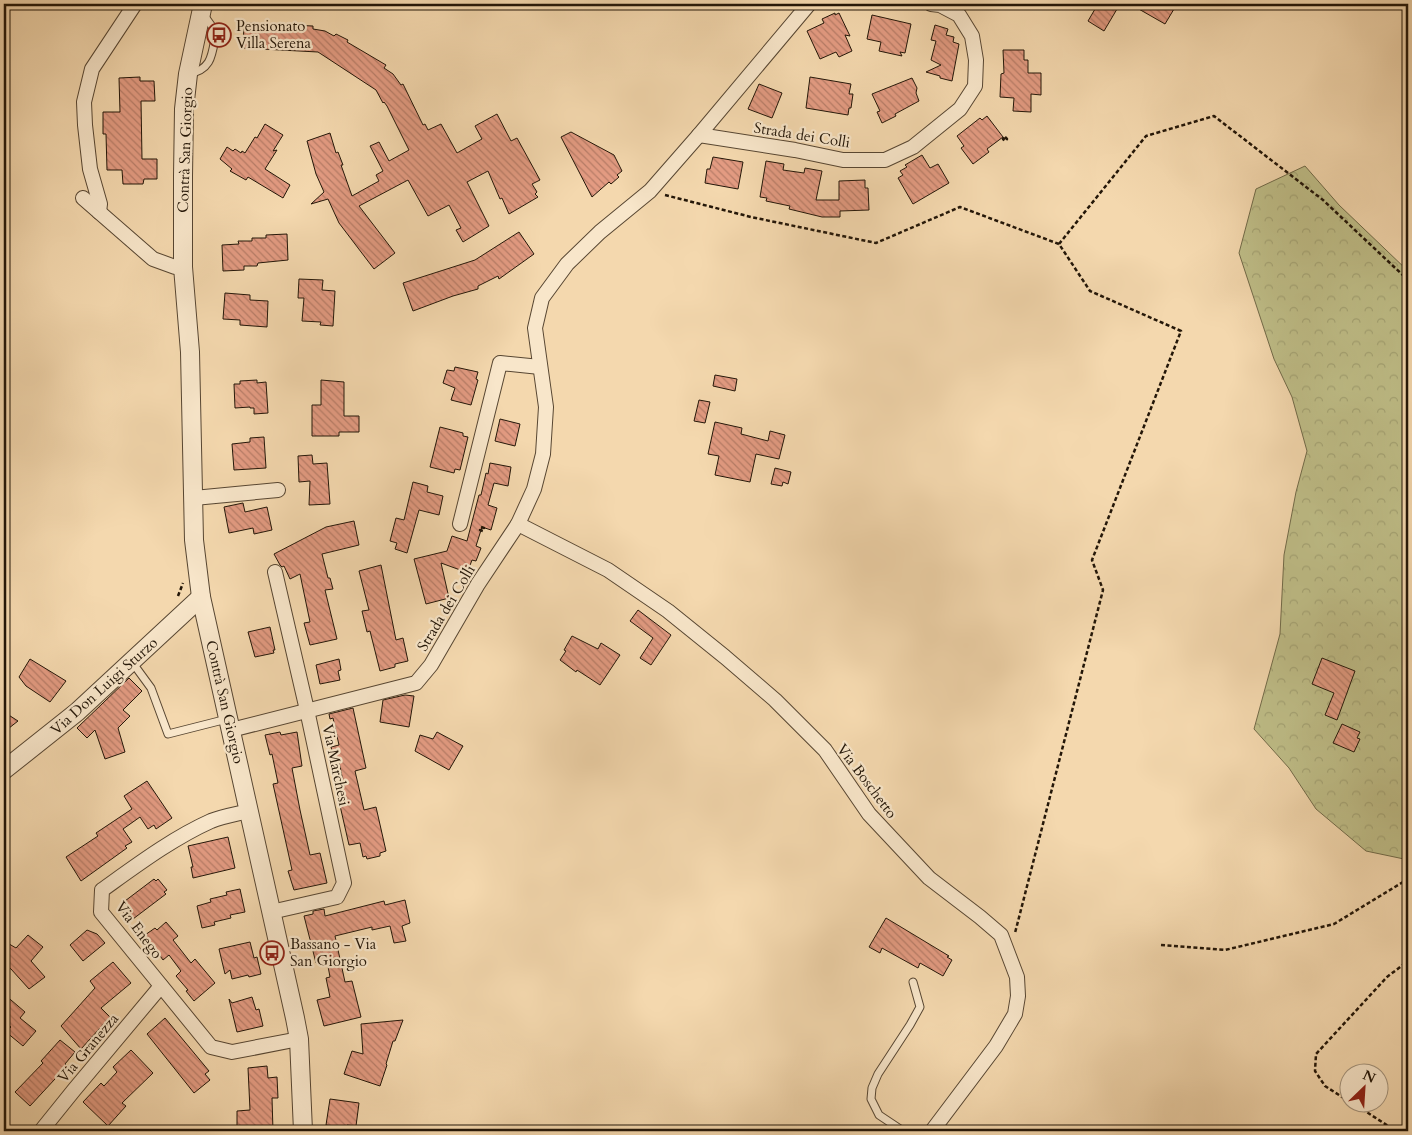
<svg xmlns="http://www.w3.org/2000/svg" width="1412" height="1135" viewBox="0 0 1412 1135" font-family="Cardo,serif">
	<defs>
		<pattern id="forest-crowns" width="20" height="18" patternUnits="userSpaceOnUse" patternTransform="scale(1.25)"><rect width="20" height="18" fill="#bfbe88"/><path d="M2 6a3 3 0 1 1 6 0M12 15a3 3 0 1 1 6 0" fill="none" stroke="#a4a374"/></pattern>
		<pattern id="building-back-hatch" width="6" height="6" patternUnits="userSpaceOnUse" patternTransform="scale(1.25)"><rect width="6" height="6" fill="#e39b82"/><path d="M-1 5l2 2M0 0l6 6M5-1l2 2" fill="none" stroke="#b87d68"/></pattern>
	</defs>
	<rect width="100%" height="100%" fill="#f4d8ae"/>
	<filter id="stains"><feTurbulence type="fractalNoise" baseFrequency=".004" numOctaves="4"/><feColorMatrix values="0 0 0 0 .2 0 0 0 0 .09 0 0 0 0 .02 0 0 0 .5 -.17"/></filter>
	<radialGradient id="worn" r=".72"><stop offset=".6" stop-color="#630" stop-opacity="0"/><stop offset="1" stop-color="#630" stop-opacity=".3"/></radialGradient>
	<!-- forest -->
	<path fill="url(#forest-crowns)" stroke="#716a48" d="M1305 166 1339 205 1408 271V854L1404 859 1366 851 1316 809 1289 768 1254 729 1280 634 1284 555 1296 492 1307 451 1292 397 1274 359 1239 253 1256 189Z"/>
	<!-- building -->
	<g fill="url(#building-back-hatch)" stroke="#231608">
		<path d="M1098 4H1120L1104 31 1088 21Z"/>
		<path d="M1130 4H1177L1165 24Z"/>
		<path d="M835 13V15L839 13 850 36 845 35 852 51 839 57 836 52 820 59 807 31 824 23 822 19Z"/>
		<path d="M872 15 911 24 905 53 900 52 902 56 879 51 881 42 867 39Z"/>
		<path d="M244 23 313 26V29L325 31 334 36 336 34 348 40 347 42 386 65 384 68 393 74 401 85 403 84 423 125 425 124 428 130 441 124 457 153 482 139 475 126 497 114 511 141 517 138 540 180 532 184 537 192 535 194 538 197 509 214 502 198 500 199 488 171 467 182 489 226 463 242 456 230 461 228 449 205 428 216 408 180 359 206 395 253 374 269 339 223 328 199 311 204 324 192 316 174 307 141 330 133 336 153 338 152 343 165H341L352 196 379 181 376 175 383 171 370 146 379 142 389 161 409 150 387 106 384 102 383 103 376 90 318 52 243 48Z"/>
		<path d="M935 25 948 29 946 35 954 37 953 42 959 44 952 81 940 78V76L926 72 941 65 931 60 936 41 931 40Z"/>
		<path d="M1003 50H1024V60H1028V73H1041V95L1031 94V112L1013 111 1014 98 1000 97 1001 74 1004 73Z"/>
		<path d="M140 77V81H154L155 101H141L142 159H157V179H144L143 184H123L122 170H107L106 134H103V112H120L119 78Z"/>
		<path d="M810 77 851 84 849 94H853L851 108H849L848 115 806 108Z"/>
		<path d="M912 78 917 88 916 93 919 101 895 114 896 116 882 123 877 112 880 111 872 94Z"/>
		<path d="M759 84 782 93 772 118 748 109Z"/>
		<path d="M987 116 1003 137 987 149 989 152 973 164 961 148 964 146 957 136 980 118 982 120Z"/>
		<path d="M265 124 283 135 273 151 277 150 265 169 290 185 283 198 248 177 246 180 230 171 232 169 220 159 227 147 233 151 235 149 241 153 242 151 245 153 255 137 257 138Z"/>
		<path d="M571 132 614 155 622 171 617 175 619 177 611 184 609 182 592 197 561 137Z"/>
		<path d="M922 155 930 168 938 164 949 183 913 204 898 178 903 175 900 171 907 167 905 165Z"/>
		<path d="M713 157 743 162 738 189 705 183 707 169H710Z"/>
		<path d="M766 161 784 164 783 170 804 173 805 168 822 171 816 200H839V181L865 180V188H868L869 210 840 211V217H822L789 209 790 206 766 201 767 198 760 197Z"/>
		<path d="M519 232 534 254 499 279 498 276 478 286V289L453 296 413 311 403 283 475 260Z"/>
		<path d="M287 234 288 260 258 263 257 266H244V270L223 271 222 245 239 244 238 241H252V238H266V235Z"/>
		<path d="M299 279 323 280 322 290 335 291 333 326 320 325 321 322 302 321 304 298H298Z"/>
		<path d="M225 293 250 295V300L268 301 267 327 240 325V320L223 319Z"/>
		<path d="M455 367 478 372 476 379 478 380 471 405 451 400 455 388 443 383 447 370 454 371Z"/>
		<path d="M715 375 737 379 735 391 713 386Z"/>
		<path d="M257 380V383L266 382 268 413 254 414V408H250V407L235 408 234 384H240V381Z"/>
		<path d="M321 380 344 382V416H359V432H339V436H312V405H321Z"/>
		<path d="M699 400 710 402 705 423 694 421Z"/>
		<path d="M500 419 520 424 515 446 495 441Z"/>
		<path d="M715 422 742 428 741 434 768 441 770 431 785 435 779 459 756 454 750 482 715 475 719 456 708 454Z"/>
		<path d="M440 427 463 433V436L468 437 460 470 455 469 454 473 430 467Z"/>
		<path d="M264 437 266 468 234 470 232 444 250 442V438Z"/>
		<path d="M312 455 313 464 327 463 330 504 309 505 310 481 299 482 298 456Z"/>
		<path d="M490 463 511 467 508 486 494 483 488 505 497 508 491 530 482 527 476 546 481 548 476 561 472 560 469 568 465 567 463 571 441 563 449 598 426 604 414 559 447 551 452 536 467 541 479 495H481L486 473 488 474Z"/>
		<path d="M775 468 791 472 788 484 783 482 782 486 771 484Z"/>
		<path d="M413 482 428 486 427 492 443 496 439 515 419 510 407 553 395 549 397 543 390 541 396 518 404 520Z"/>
		<path d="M243 503 245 512 267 507 272 530 254 534 253 528 229 533 224 507Z"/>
		<path d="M354 521 359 545 322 554 328 578H330L333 589 325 590 337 639 310 645 304 623 310 622 300 574 290 579 284 566 282 567 280 565 274 554 326 527Z"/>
		<path d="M381 565 396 640 403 638 408 661 395 664V667L380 671 370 631 367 632 362 611 369 610 359 571Z"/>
		<path d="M638 610 671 635 651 665 640 658 653 638 630 621Z"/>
		<path d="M270 627 275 650H273L274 653 255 657 248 632Z"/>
		<path d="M572 636 598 649 601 643 620 655 600 685 577 670 576 672 560 660 566 651 564 650Z"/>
		<path d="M1322 658 1355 671 1337 720 1325 715 1334 693 1312 684Z"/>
		<path d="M30 659 66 681 50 702 26 686 19 677Z"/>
		<path d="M339 659 341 670 338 671 340 680 320 684 316 665Z"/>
		<path d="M129 678 142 691 123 710 130 716 118 728 125 752 105 759 95 730 87 738 77 728Z"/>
		<path d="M405 695 414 696 409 727 380 722 383 700Z"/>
		<path d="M353 708 366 768 355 771 364 810 376 807 386 851 380 853V856L367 859 366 856 363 857 360 843 349 845 336 788 344 786 338 757 334 758 331 747 339 745 333 718 330 719 329 714Z"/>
		<path d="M4 712 18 721 4 732Z"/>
		<path d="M1342 724 1360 732 1357 738 1360 739 1354 752 1333 743Z"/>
		<path d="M280 732 281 735 297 732 302 766 292 768 300 810 310 855 320 853 327 883 294 890 288 871 292 870 273 784 278 783 272 754 270 755 265 735Z"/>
		<path d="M437 732 463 746 449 770 415 751 420 735 433 739Z"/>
		<path d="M147 781 172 818 156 829 154 825 148 829 140 817 123 829 132 842 125 846 127 848 81 881 66 857 98 836 96 833 132 809 124 796Z"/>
		<path d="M228 837 235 868 193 878 191 867H193L188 846Z"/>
		<path d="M154 879 156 881 158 879 167 890 164 892 166 894 133 919 132 917 129 919 121 909 123 906 121 904Z"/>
		<path d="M240 889 245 912 230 915 231 918 214 922 215 925 202 928 197 906 211 902 210 899 227 895 226 892Z"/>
		<path d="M405 900 410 923 402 926 406 941 394 943 390 926 372 930V927L335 936 345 982 352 981 361 1017 324 1026 317 1000 330 997 326 978 330 977 327 961 316 963 304 916 313 914V911L324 909 325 916 384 901 385 905Z"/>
		<path d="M886 918 949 956 947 957 952 960 943 976 920 963 918 968 882 948 880 953 869 947Z"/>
		<path d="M166 922 178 936 173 940 191 963 195 959 215 983 194 1001 186 991 188 990 176 976 181 971 169 955 163 960 145 935 155 928 157 930Z"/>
		<path d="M87 930 97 934 105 943 83 961 70 945Z"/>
		<path d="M28 935 43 947 31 961 45 977 29 989 11 969 4 964V941L16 948Z"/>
		<path d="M250 942 254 958 257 957 261 974 249 977 248 975 232 979 230 970 225 974 219 949Z"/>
		<path d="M113 962 131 983 101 1008 110 1017 81 1049 61 1026 95 988 90 981Z"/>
		<path d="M4 994 25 1012 20 1018 36 1031 23 1046 6 1032 11 1027 4 1021Z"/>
		<path d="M252 997 256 1010 259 1009 263 1026 237 1032 229 999 232 1003Z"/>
		<path d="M165 1018 209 1071 205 1074 210 1080 194 1093 147 1034Z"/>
		<path d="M403 1020 395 1041H393L386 1064 387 1065 380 1086 344 1074 352 1051 363 1054 361 1024Z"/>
		<path d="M60 1040 75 1052 65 1064 67 1066 30 1106 15 1092 43 1063 41 1061Z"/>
		<path d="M131 1050 153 1073 122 1103 126 1106 108 1126 83 1102 101 1083 104 1086 117 1072 113 1067Z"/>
		<path d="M267 1066 268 1078 277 1077 278 1098H272L273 1131H237V1111L250 1110 248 1068Z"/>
		<path d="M330 1099 359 1103 356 1126 347 1125 346 1128 326 1125Z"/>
	</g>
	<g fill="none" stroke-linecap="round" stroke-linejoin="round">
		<!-- service casing -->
		<g stroke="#574632" stroke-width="9">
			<g id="service">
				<path d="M188 74C213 70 212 53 216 32L206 18 203 17"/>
				<path d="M132 662 151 688 168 734 227 719"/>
				<path d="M903 1131 879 1115 871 1099 872 1088 878 1074 910 1025 920 1007 913 982"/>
			</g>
		</g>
		<!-- minor casing -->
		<g stroke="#574632" stroke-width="16">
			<g id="minor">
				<path d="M699 135 795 150 843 160H885L913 147 960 109 975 86 976 60 972 36 959 15 940 5 931 4"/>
				<path d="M83 198 153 259 175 267H183"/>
				<path d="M99 212 100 204 90 169 85 125 84 102 92 69 135 4"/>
				<path d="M194 498 278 490"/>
				<path d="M460 524 500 363 540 367"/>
				<path d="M518 524 608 570 668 611 725 657 775 700 825 750 869 814 929 878 980 917 1001 935 1017 977 1018 996 1015 1014 996 1046 932 1131"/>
				<path d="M231 730 416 683 431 665 478 584 518 524 534 489 543 454 546 407 535 328 542 298 567 264 600 232 650 191 699 135 809 4"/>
				<path d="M249 811C237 814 223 816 211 821 173 838 137 865 102 890L101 912 211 1047 232 1052 299 1039"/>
				<path d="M271 912 337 897 344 883 307 710 275 572"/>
				<path d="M41 1131 74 1090 161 986"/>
			</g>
		</g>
		<!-- tertiary casing -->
		<g stroke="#574632" stroke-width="20">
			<g id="tertiary">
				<path d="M203 4 188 74 184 109 183 176V267L190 352 194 540 201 597 295 1018 299 1039 303 1131"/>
				<path d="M4 770 77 712 201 597"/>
			</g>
		</g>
		<!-- path -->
		<g stroke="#231608" stroke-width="2.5" stroke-dasharray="4 2.5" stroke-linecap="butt">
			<path d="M1005 137 1007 139 1005 141 1003 139Z"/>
			<path d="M665 195 751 217 876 243 960 207 1059 244 1090 291 1181 331 1092 560 1103 590 1015 933"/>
			<path d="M1059 244 1146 136 1214 116 1323 200 1408 280"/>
			<path d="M481 527 484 528 483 531 480 530Z"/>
			<path d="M178 596 183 583"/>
			<path d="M1161 945 1225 950 1334 924 1408 879"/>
			<path d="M1350 1102 1325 1086 1315 1071 1316 1054 1387 977 1408 961"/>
			<path d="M1351 1102 1396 1131"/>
			<path d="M341 1128H346L345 1130 340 1129Z"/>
		</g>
		<!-- service -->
		<use href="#service" stroke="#f8e6ca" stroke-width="7"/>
		<!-- minor -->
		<use href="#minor" stroke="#f8e6ca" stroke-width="14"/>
		<!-- tertiary -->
		<use href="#tertiary" stroke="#f8e6ca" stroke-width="18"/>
	</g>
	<!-- icons -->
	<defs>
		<g id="bus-ring" transform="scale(1.25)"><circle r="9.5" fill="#f8e6ca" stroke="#8f2418" stroke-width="1.5"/><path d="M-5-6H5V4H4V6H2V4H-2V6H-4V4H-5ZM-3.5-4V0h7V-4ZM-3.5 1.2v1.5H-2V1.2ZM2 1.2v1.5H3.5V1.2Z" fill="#8f2418"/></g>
	</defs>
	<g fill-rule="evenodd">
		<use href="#bus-ring" x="219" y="35"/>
		<use href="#bus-ring" x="272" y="953"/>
	</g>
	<g text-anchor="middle" stroke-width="4.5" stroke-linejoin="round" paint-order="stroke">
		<!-- poi labels -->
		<g font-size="15" fill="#231608" stroke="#f8e6ca" text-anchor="start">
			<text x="236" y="31">Pensionato<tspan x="236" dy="17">Villa Serena</tspan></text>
			<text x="290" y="949">Bassano - Via<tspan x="290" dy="17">San Giorgio</tspan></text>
		</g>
		<!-- street labels -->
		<g font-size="15" fill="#231608" stroke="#f8e6ca">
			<text transform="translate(802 135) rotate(9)" y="5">Strada dei Colli</text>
			<text transform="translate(185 150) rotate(-88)" y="5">Contrà San Giorgio</text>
			<text transform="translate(446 608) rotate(-59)" y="5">Strada dei Colli</text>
			<text transform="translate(104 686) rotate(-42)" y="5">Via Don Luigi Sturzo</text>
			<text transform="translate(225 702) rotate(77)" y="5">Contrà San Giorgio</text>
			<text transform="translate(336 765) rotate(78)" y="5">Via Marchesi</text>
			<text transform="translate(867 781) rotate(53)" y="5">Via Boschetto</text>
			<text transform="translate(139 930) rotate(53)" y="5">Via Enego</text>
			<text transform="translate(88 1048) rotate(-50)" y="5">Via Granezza</text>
		</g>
	</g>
	<!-- margin -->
	<rect width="1412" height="1135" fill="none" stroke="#f4d8ae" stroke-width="20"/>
	<rect x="5" y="5" width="1402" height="1125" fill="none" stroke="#231608" stroke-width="2.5"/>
	<rect x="10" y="10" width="1392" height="1115" fill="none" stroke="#231608"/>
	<!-- north arrow -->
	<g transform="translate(1364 1088) rotate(25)"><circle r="24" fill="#f8e6ca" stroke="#a3937c"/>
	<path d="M0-4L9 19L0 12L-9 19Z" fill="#8f2418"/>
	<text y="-8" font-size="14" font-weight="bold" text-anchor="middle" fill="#231608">N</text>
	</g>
	<rect width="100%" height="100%" filter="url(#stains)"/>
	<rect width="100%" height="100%" fill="url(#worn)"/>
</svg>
